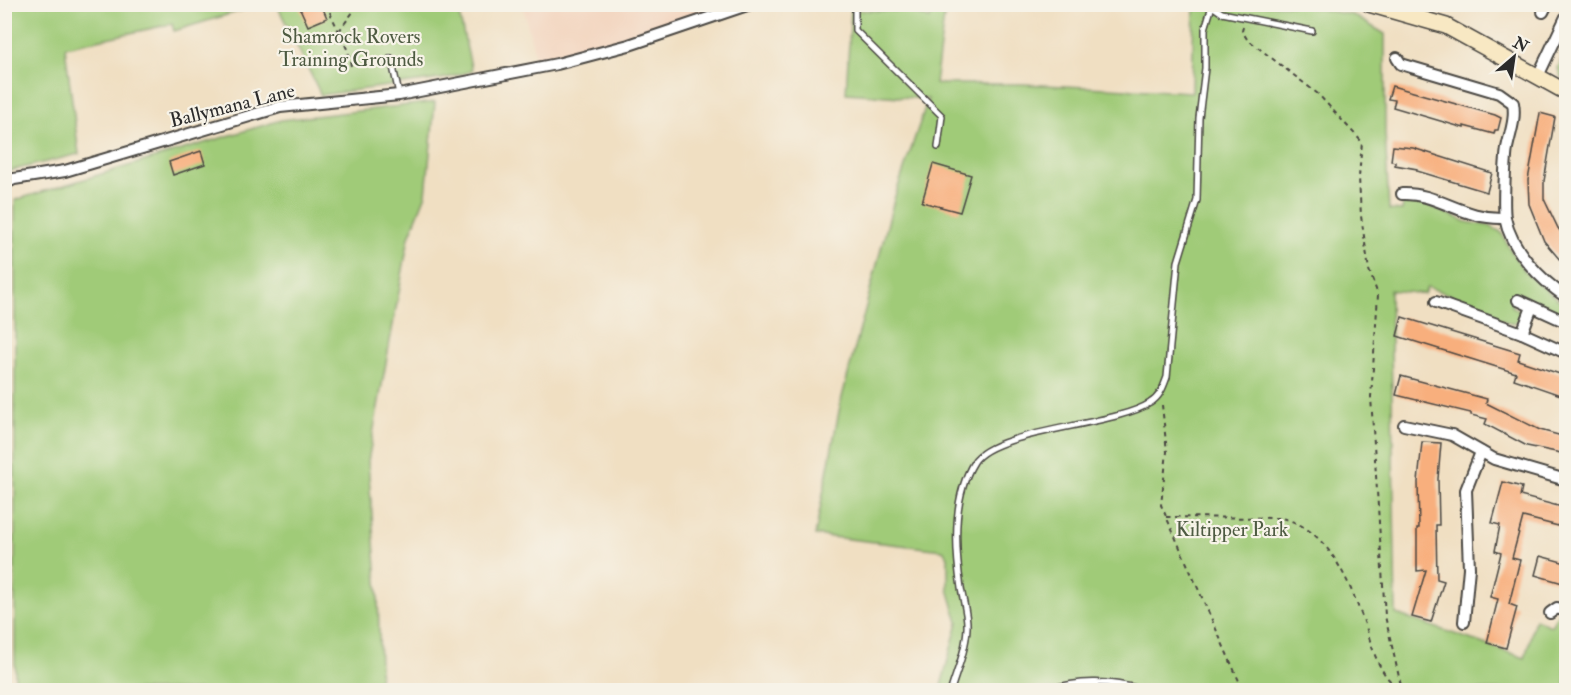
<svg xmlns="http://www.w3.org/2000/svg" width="1571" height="695" viewBox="0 0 1571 695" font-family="'IM FELL Double Pica',serif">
	<rect width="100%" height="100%" fill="#f7f3e8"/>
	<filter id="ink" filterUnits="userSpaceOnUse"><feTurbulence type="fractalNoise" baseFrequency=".0167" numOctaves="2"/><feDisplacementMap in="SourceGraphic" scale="12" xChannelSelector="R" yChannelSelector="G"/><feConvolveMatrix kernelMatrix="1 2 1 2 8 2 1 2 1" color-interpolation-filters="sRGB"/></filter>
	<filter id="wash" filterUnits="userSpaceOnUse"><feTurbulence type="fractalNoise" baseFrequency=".008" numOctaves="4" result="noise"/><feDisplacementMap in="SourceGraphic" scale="24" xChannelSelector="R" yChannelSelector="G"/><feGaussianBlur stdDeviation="1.35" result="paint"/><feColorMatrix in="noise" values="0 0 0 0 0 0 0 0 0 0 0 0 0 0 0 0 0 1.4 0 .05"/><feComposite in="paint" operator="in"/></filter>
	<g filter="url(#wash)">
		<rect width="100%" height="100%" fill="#f0dfc2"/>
		<!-- built -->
		<path fill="#f3d4be" d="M457 5H716L673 25 537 63 523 7 458 14Z"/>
		<!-- green -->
		<g fill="#a0cb78" stroke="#667b52" stroke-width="1.5">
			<path d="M5 4H260V5L174 31 172 24 65 47 79 154 5 172Z"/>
			<path d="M277 5H457L472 71 447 78 321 95Z"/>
			<path d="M1194 5H1296L1353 15 1385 34V132L1389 210 1402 211 1404 199 1416 200 1467 222 1490 226 1501 232 1512 253 1527 274 1566 306V312L1562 315 1518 293 1511 306 1520 310 1521 318 1513 324 1459 305 1453 301 1451 295 1427 287 1424 294 1390 290 1396 614 1525 658 1535 619 1551 626 1559 612 1566 614V690H940L958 622 948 589V557L943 550 815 535 841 401 895 196 928 99 846 93 851 10 907 11 930 19 934 10H945L935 84H1021L1192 92Z"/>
			<path d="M1566 48V80L1561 77 1558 68Z"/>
			<path d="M435 102 426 194 409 237 368 461 378 595 380 670 378 690H15V200L281 120Z"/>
		</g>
		<g id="blocks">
			<!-- building -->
			<g fill="#f8af7d">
				<path d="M298 4H321L327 18 308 26Z"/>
				<path d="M1392 86 1495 115 1501 118 1498 130H1495L1494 134 1464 126V128L1393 107 1395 100 1388 99Z"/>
				<path d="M1540 113 1555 117 1544 181V199L1558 228 1566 239V267L1544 241 1529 204 1528 180Z"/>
				<path d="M1393 146 1413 148 1492 173 1487 192 1417 171V169L1395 165V162L1391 161Z"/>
				<path d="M201 151 205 164 173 175 169 162Z"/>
				<path d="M933 164 971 175 960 212 922 202Z"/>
				<path d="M1402 317 1520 353 1518 360 1566 376V397L1514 379 1516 373 1397 336Z"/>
				<path d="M1401 376 1487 399 1486 403 1540 430 1566 437V454L1527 446 1485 424 1487 419 1471 415V413L1396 395Z"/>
				<path d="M1422 442 1441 443 1438 479 1439 525H1436L1437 579 1444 581 1431 622 1412 617 1426 570 1417 571V528H1419L1418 482Z"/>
				<path d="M1503 482 1522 487 1520 496 1566 508V528L1523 517 1512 558 1520 560 1509 604 1517 607 1506 648 1487 643 1498 599 1490 597 1501 553 1495 551 1500 525 1492 523Z"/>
				<path d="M1540 556 1566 563V584L1535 575Z"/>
			</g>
		</g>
	</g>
	<g filter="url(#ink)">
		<use href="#blocks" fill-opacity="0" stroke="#494642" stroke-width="1.5"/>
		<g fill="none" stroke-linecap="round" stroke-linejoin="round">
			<!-- lane casing -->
			<g stroke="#494642" stroke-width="8">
				<g id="lane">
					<path d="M855 4V30L942 116 938 147"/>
					<path d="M1209 4 1222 13 1312 31"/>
					<path d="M391 58 399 94"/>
					<path d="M951 690C957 670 966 650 967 628 968 616 963 601 961 588 955 549 952 497 974 462 993 430 1115 426 1150 403 1160 397 1163 388 1167 377L1178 262 1197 200 1199 118 1205 68V29L1211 9"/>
					<path d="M1048 690C1081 679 1110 681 1144 690"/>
				</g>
			</g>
			<!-- street casing -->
			<g stroke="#494642" stroke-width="14">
				<g id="street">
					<path d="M1543 12 1547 4"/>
					<path d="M1397 58 1401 64 1499 93 1513 103C1516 119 1510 133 1507 148 1505 162 1503 205 1505 218 1511 250 1541 280 1566 297"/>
					<path d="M1538 76 1566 17"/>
					<path d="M4 184 14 179 65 171 280 107 399 95 557 64 629 45 750 4"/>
					<path d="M1402 194C1437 192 1463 220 1505 218"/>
					<path d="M1518 300 1566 322"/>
					<path d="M1436 302 1522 333 1566 353"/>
					<path d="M1522 333 1532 307"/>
					<path d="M1404 425 1452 435 1494 459 1566 480"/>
					<path d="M1550 613 1557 608 1566 611"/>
					<path d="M1464 622 1469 568 1466 490 1481 452"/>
				</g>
			</g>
			<!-- secondary casing -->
			<g stroke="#494642" stroke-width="18">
				<path id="secondary" d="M1369 4 1446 26 1566 92"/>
			</g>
			<!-- path -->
			<g stroke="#494642" stroke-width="2" stroke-dasharray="4.5 4.5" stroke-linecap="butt">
				<path d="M326 4 348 51 351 66"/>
				<path d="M1243 27 1242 31 1247 39 1318 94 1362 142 1359 177 1361 216 1369 270 1378 295 1371 397 1385 616 1402 690"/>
				<path d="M339 31 356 8"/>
				<path d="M1162 405 1167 452 1161 505 1243 690"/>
				<path d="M1166 517 1281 518C1331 529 1351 587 1367 630 1371 645 1376 661 1384 673 1388 680 1395 685 1400 690"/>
			</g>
			<!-- lane -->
			<use href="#lane" stroke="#fff" stroke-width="5"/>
			<!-- street -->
			<use href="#street" stroke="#fff" stroke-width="10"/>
			<!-- secondary -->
			<use href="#secondary" stroke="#f8e8c3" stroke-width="15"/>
		</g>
	</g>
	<g text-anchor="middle" stroke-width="4.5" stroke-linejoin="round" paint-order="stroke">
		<!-- park labels -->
		<g font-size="20" fill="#4e5b42" stroke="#f7f3e8">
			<text x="351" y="43">Shamrock Rovers<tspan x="351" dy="23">Training Grounds</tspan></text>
			<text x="1232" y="536">Kiltipper Park</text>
		</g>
		<!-- street labels -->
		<g font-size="20" fill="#2b2b2b" stroke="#f7f3e8">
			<text transform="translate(232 105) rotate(-14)" y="7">Ballymana Lane</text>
		</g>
	</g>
	<!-- margin -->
	<rect width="1571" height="695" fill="none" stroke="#f7f3e8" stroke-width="24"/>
	<!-- north arrow -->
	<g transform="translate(1514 57) rotate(29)" stroke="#f7f3e8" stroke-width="4.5" paint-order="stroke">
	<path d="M0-4.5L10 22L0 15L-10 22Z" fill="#2b2b2b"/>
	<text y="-9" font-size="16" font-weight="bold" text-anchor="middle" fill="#2b2b2b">N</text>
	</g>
</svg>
